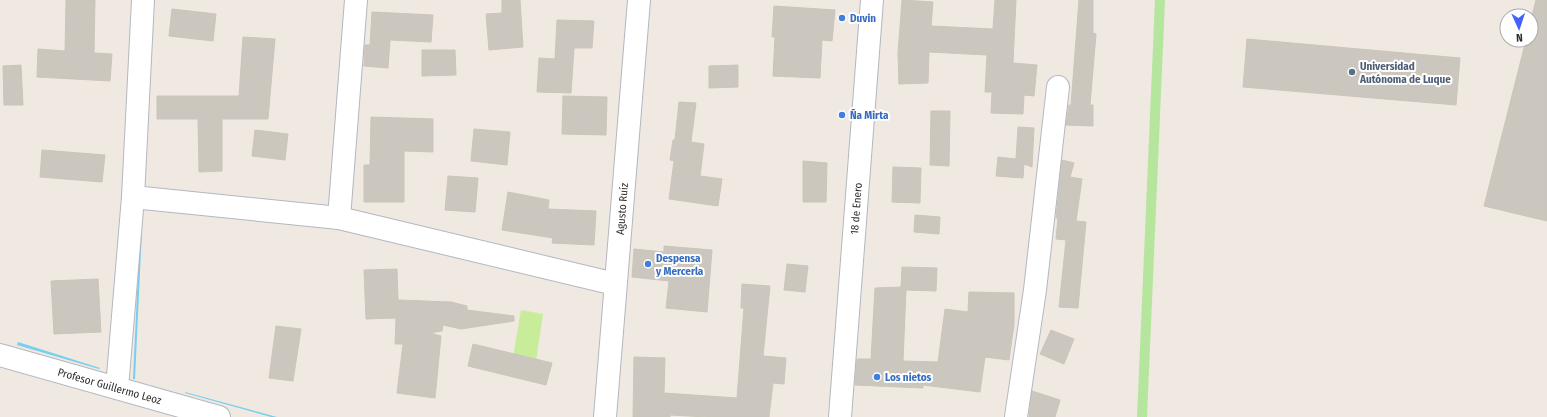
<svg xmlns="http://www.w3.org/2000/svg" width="1547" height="417" viewBox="0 0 1547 417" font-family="'Fira Sans Condensed',sans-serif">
	<rect width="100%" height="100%" fill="#efe9e1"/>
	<!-- green -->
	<path fill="#b6e59e" d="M1155 0H1165L1147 417H1137Z"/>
	<!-- pitch -->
	<path fill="#c9ec9a" d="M521 310 543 314 536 361 513 357Z"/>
	<!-- water -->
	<g fill="#75cff0">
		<path d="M140 229H142L135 379H133Z"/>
		<path d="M18 342 100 368 99 369 17 345Z"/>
		<path d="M185 392 277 417H271L185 393Z"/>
	</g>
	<!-- building -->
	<g fill="#cbc7bf" stroke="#cbc5ba">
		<path d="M66 0H95L94 53 112 54 110 81 37 77 38 49 65 51Z"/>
		<path d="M502 0H520L523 47 489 50 486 14 502 13Z"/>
		<path d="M902 0 933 2 931 26 993 29 995 0H1016L1013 63 1037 65 1034 96 1024 95 1023 114 991 113 992 92H985L987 55 929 52 928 83 899 84 898 53Z"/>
		<path d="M1079 0H1093V33L1096 34 1090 105H1093V126L1066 125 1069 105H1071Z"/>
		<path d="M1536 0H1547V221L1484 206 1526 40H1531V19Z"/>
		<path d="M774 6 835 10 832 41 822 40 820 78 773 76 775 37H772Z"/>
		<path d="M172 9 216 14 213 41 169 36Z"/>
		<path d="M372 12 433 15 431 42 390 40 388 68 364 66 365 45H370Z"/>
		<path d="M557 20 594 21 592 48H574L571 93 537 92 539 58 555 59Z"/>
		<path d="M243 37 275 39 268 119H222V171L199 172 198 119H157V96H239Z"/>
		<path d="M1247 39 1460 58 1456 105 1243 87Z"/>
		<path d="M422 50H455L456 75 422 76Z"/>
		<path d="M21 65 23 105H4L3 66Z"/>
		<path d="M738 65V87L709 88V66Z"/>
		<path d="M563 96 607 97 606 135 562 134Z"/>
		<path d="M679 102 696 103 691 142 704 144 700 176 722 179 718 206 669 199 674 161 670 160 673 140H675Z"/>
		<path d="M931 111H950L949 166 930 165Z"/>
		<path d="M371 117 433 119V152L404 151V202H364V165H370Z"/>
		<path d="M1018 127 1034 128 1032 167 1024 164 1023 178 996 176 998 157 1016 159Z"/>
		<path d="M474 129 510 132 507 165 471 161Z"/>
		<path d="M255 130 288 134 285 160 252 156Z"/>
		<path d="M42 150 105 155 102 182 40 177Z"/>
		<path d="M1062 160 1074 163 1070 177 1082 179 1076 221 1086 222 1078 308 1059 307 1066 240 1056 239 1058 218H1056Z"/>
		<path d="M803 161 827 163 826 202H803Z"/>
		<path d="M893 167 921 168 920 203 892 202Z"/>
		<path d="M448 176 478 178 475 212 445 210Z"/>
		<path d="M508 192 549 200 548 209 596 211 594 245 552 243 553 238 502 230Z"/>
		<path d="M915 215 940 217 939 234 914 232Z"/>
		<path d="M664 246 712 250 707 312 666 308 669 281 632 277 634 249 664 252Z"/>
		<path d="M787 264 808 266 805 292 784 290Z"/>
		<path d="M902 267 937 268 936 291 906 290 903 361 938 362 945 309 968 312 969 292 1014 293V324L1009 360 985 357 980 392 923 385V388L855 385 857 359H871L875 288 901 287Z"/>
		<path d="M397 269 398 300 451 302 467 306V310L514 316V321L461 329 443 325 442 331 430 333 441 336 435 398 397 393 403 344H395L396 318 366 319 364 270Z"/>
		<path d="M98 279 101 332 54 334 51 281Z"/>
		<path d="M742 284 770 286 763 356 786 358 784 384 773 383 769 417H707L670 415V417H633L634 357 665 358 664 393 737 398 744 308H741Z"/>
		<path d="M276 326 301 329 293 381 269 378Z"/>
		<path d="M1051 330 1074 339 1064 364 1040 354Z"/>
		<path d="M473 344 552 363 546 385 468 366Z"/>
		<path d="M1032 391 1060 400 1055 417H1029Z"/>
	</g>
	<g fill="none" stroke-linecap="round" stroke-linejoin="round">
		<!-- minor casing -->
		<g stroke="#b4b7c1" stroke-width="24">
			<g id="minor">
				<path d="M133 197 339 218 615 284"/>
				<path d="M339 218 356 0"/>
				<path d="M117 388 133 197 143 0"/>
				<path id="s1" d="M605 417 639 0"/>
				<path id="s2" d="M840 417 872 0"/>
				<path d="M1016 417 1035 290 1058 87"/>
			</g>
		</g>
		<!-- tertiary casing -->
		<g stroke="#b4b7c1" stroke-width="24">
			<g id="tertiary">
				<path id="s3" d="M0 355 219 417"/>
			</g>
		</g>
		<!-- minor -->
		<use href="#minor" stroke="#fff" stroke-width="22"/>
		<!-- tertiary -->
		<use href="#tertiary" stroke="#fff" stroke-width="22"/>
	</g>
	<!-- markers -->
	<g fill="#3f7fe0" stroke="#fff" stroke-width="1.5">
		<circle cx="842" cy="18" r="4"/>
		<circle cx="842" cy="115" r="4"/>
		<circle cx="648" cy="264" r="4"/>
		<circle cx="877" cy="377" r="4"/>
	</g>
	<circle fill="#5c6f8a" stroke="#fff" stroke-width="1.5" cx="1352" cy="72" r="4"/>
	<g text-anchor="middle" stroke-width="4" stroke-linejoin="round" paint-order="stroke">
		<!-- shop labels -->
		<g font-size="11" font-weight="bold" fill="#366cbe" stroke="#fff" text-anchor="start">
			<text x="850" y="22">Duvin</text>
			<text x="850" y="119">Ña Mirta</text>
			<text x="656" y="262">Despensa<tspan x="656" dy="13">y Mercerla</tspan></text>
			<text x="885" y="381">Los nietos</text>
		</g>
		<!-- service labels -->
		<g font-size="11" font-weight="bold" fill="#4e5e75" stroke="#fff" text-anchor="start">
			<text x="1360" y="70">Universidad<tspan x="1360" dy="13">Autónoma de Luque</tspan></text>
		</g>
		<!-- street labels -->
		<g font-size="11" fill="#2e2e2e" stroke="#fff">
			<text dy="4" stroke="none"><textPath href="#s1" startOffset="209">Agusto Ruíz</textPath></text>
			<text dy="4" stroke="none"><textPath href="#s2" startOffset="209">18 de Enero</textPath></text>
			<text dy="4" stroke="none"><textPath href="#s3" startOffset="114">Profesor Guillermo Leoz</textPath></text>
		</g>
	</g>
	<!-- north arrow -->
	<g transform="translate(1519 28) rotate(177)"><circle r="19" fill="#ffffff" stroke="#ababab"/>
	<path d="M0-3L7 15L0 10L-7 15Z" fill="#4264fb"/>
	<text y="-6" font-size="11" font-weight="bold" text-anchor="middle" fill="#2e2e2e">N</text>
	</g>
</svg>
